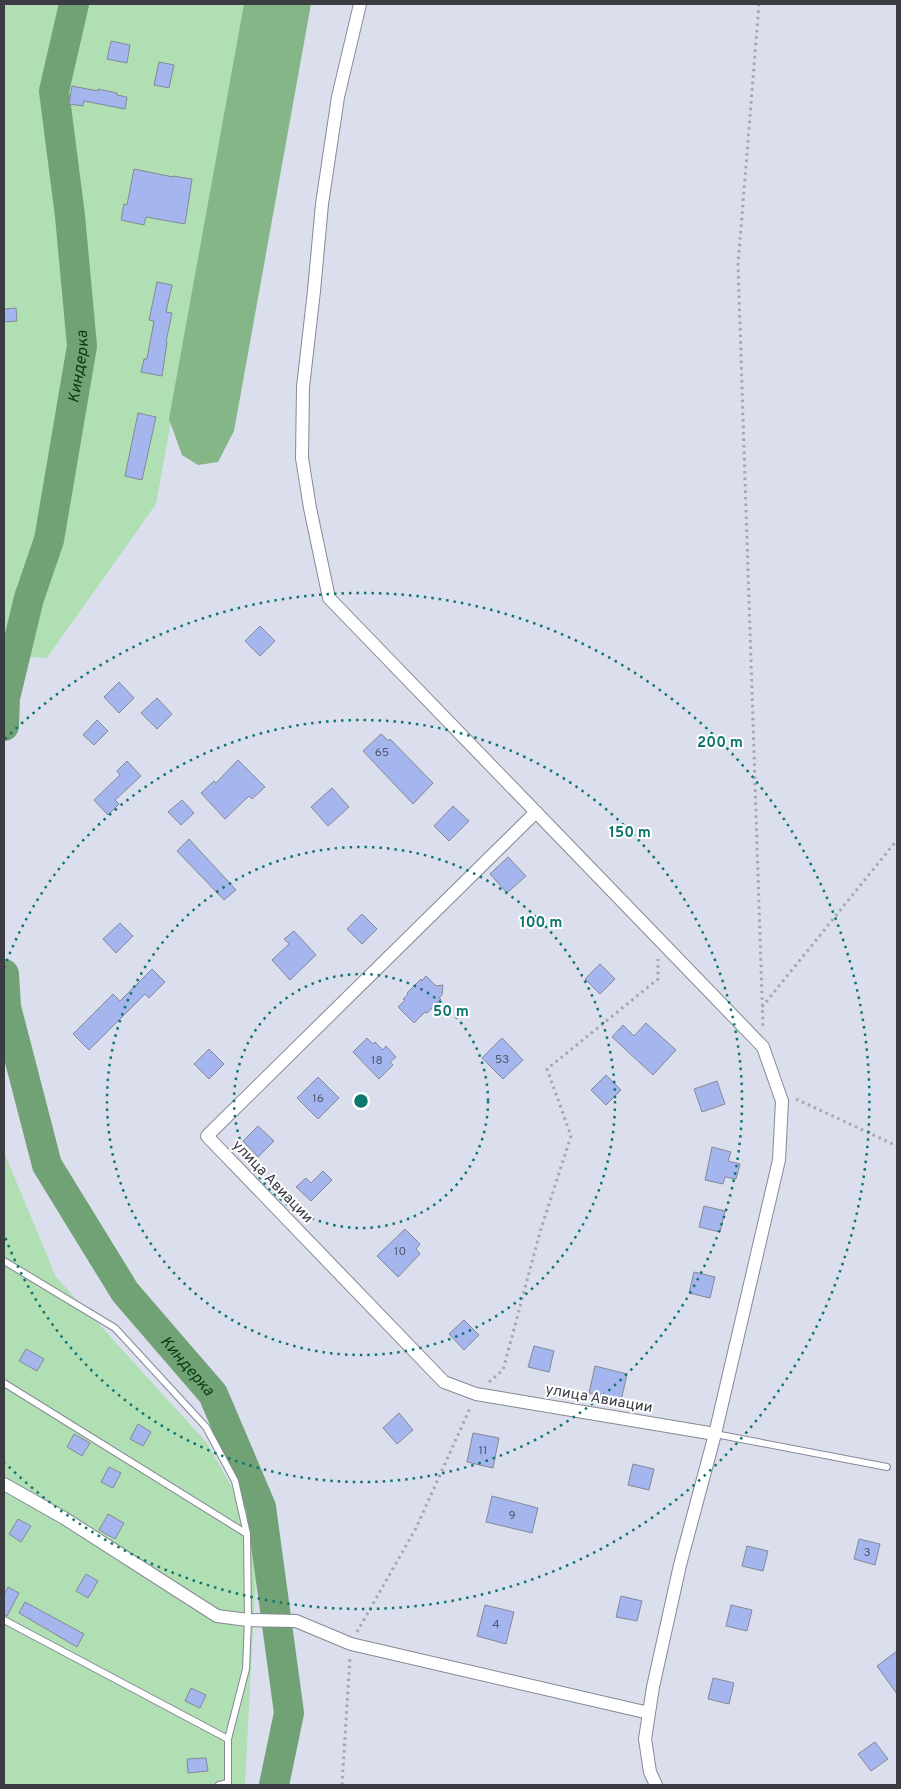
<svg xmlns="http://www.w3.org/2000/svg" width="901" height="1789" viewBox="0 0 901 1789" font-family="Overpass,sans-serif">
	<rect width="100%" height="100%" fill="#dbdfed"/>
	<!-- green -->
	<g fill="#afdfb3">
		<path d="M4 4H247L156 504 47 658 4 655Z"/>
		<path d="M4 1152 56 1277 207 1443 258 1533 245 1785H4Z"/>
	</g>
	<!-- forest -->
	<path fill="#84b688" d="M244 4H311L234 431 218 462 198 465 182 455 169 419Z"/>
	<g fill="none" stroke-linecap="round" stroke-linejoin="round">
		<!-- river -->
		<g stroke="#71a275" stroke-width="30">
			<path id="s1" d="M4 726 5 698 29 598 49 540 82 346 70 216 54 91 74 4"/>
			<path id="s2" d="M4 974 6 1007 47 1165 125 1292 213 1394 261 1507 289 1713 274 1785"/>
		</g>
	</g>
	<!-- building -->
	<g fill="#a5b5ee" stroke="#858995">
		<path d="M111 41 130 45 127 63 107 59Z"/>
		<path d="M159 62 174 65 169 88 154 85Z"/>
		<path d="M72 86 98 91V89L117 93V95L127 97 125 109 84 101 83 106 69 104Z"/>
		<path d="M134 169 173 177V176L192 179 185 224 146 217 144 225 121 220 124 204 127 205Z"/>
		<path d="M157 282 172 285 166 312 172 313 166 342H167L162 376 141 372 144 359H147L154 321 149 320Z"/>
		<path d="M16 308 17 321 4 322V309Z"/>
		<path d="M138 413 156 417 142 480 125 476Z"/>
		<path d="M260 626 275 641 260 656 245 641Z"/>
		<path d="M119 682 134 698 119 713 104 697Z"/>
		<path d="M157 698 172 714 157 729 141 713Z"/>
		<path d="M97 720 108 731 94 745 83 735Z"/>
		<path d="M381 734 389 741 390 739 433 783 413 804 363 751Z"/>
		<path d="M238 760 265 787 252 799 249 796 225 819 201 793 214 781 216 783Z"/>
		<path d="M127 761 141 776 115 800 119 804 108 815 94 800 120 775 117 771Z"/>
		<path d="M332 788 349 807 328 826 311 807Z"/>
		<path d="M182 800 194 813 181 825 168 812Z"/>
		<path d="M453 806 469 821 449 841 434 826Z"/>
		<path d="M189 839 236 890 224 900 177 851Z"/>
		<path d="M508 857 526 876 507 893 490 874Z"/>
		<path d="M362 914 377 929 362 944 347 929Z"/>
		<path d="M120 923 133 936 116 953 103 939Z"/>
		<path d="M294 931 316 955 290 980 272 960 289 944 284 939Z"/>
		<path d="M600 964 615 979 600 994 585 979Z"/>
		<path d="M152 969 165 982 149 998 145 994 89 1050 73 1034 113 994 120 1001Z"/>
		<path d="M426 976 436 986 443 985 442 995 439 998 441 999 427 1013 425 1012 414 1023 398 1007 405 1000 403 999 408 994 407 993 421 979 422 981Z"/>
		<path d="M646 1023 676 1050 653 1075 612 1037 623 1025 634 1036Z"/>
		<path d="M367 1038 373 1044 375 1042 383 1050 386 1046 396 1057 390 1062 393 1065 379 1079 353 1052Z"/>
		<path d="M502 1038 523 1060 503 1079 482 1058Z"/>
		<path d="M209 1049 224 1064 209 1079 194 1064Z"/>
		<path d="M606 1075 621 1090 606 1105 591 1090Z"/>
		<path d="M318 1077 339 1098 318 1119 297 1098Z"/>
		<path d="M717 1081 725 1104 702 1112 694 1089Z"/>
		<path d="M258 1126 274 1141 258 1157 243 1141Z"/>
		<path d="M712 1147 731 1152 728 1161 740 1164 736 1179 725 1177 723 1184 705 1180Z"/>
		<path d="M323 1171 332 1180 311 1201 296 1187 306 1178 311 1183Z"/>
		<path d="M704 1206 725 1211 720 1232 699 1227Z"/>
		<path d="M405 1229 420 1244 416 1249 420 1254 398 1277 377 1256Z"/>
		<path d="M694 1272 715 1277 710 1298 689 1293Z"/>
		<path d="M464 1320 479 1335 464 1350 449 1334Z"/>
		<path d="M534 1346 554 1351 549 1372 528 1367Z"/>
		<path d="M26 1349 44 1359 37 1371 19 1361Z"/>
		<path d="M595 1366 627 1374 621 1401 589 1393Z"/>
		<path d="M399 1413 413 1430 397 1444 383 1428Z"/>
		<path d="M138 1424 151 1432 143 1446 130 1439Z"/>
		<path d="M473 1433 499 1438 493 1468 467 1462Z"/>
		<path d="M74 1434 90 1443 82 1456 67 1447Z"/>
		<path d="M633 1464 654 1469 649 1490 628 1485Z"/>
		<path d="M109 1467 121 1473 113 1488 101 1482Z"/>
		<path d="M492 1496 538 1508 532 1533 486 1522Z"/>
		<path d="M108 1514 124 1523 115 1539 99 1530Z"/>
		<path d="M18 1519 31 1526 21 1542 9 1534Z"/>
		<path d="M859 1539 880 1544 875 1565 854 1559Z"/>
		<path d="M747 1546 768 1551 763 1571 742 1566Z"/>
		<path d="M86 1574 98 1581 88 1598 76 1591Z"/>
		<path d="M8 1587 19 1593 7 1616 4 1615V1595Z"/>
		<path d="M621 1596 642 1601 637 1621 616 1617Z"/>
		<path d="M25 1602 84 1634 77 1647 19 1613Z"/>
		<path d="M485 1605 514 1612 506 1644 477 1636Z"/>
		<path d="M731 1605 752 1610 747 1631 726 1626Z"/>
		<path d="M897 1651V1694L877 1666Z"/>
		<path d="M713 1678 734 1683 729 1704 708 1699Z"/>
		<path d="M191 1688 206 1695 200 1708 185 1701Z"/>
		<path d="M875 1742 888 1759 871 1771 858 1754Z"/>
		<path d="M206 1758 208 1771 188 1773 187 1759Z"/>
	</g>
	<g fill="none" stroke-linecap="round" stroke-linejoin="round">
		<!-- lane casing -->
		<g stroke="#858996" stroke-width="8">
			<g id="lane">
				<path d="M4 1261 115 1328 206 1427 235 1481 247 1534"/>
				<path d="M4 1383 247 1534 248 1620 246 1669 228 1739V1785"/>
				<path d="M715 1434 887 1467"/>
				<path d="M4 1620 228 1739"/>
				<path d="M219 1785 228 1783"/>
			</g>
		</g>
		<!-- street casing -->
		<g stroke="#858996" stroke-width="14">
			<g id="street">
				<path d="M360 4 338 97 322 204 314 291 303 387 302 458 310 508 329 598 763 1047 782 1101 779 1160 715 1434 680 1565 653 1687 645 1739 650 1772 656 1785"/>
				<path d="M536 812 207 1136 444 1382 476 1394 715 1434"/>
				<path d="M4 1484 64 1518 217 1616 248 1620 296 1621 351 1644 649 1713"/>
			</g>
		</g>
		<!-- path -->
		<g stroke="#a4a7b2" stroke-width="3" stroke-dasharray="2.5 4" stroke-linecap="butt">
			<path d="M759 4 738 265 763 1027"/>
			<path d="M762 1007 897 840"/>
			<path d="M796 1099 897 1146"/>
			<path d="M489 1382 503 1370 540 1232 571 1136 547 1069 658 979V959"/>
			<path d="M357 1632 416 1528 471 1406"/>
			<path d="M342 1785 350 1657"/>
		</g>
		<!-- lane -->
		<use href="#lane" stroke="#fff" stroke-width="6"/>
		<!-- street -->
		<use href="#street" stroke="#fff" stroke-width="12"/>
	</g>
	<!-- distance rings -->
	<g fill="none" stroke="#0f766e" stroke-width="2.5" stroke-dasharray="2.5 5">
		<circle cx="361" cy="1101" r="127"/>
		<circle cx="361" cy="1101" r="254"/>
		<path d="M4 968A381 381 0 1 1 4 1234"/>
		<path d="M5 739A508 508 0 1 1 5 1463"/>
	</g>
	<g text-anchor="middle" stroke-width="4" stroke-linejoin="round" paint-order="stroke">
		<!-- number labels -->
		<g font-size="12" fill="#565a6d">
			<text x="382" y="756">65</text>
			<text x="502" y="1063">53</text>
			<text x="377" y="1064">18</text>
			<text x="318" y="1102">16</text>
			<text x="400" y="1255">10</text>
			<text x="483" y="1454">11</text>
			<text x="512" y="1519">9</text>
			<text x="867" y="1556">3</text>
			<text x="496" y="1628">4</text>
		</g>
		<!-- street labels -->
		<g font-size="15" fill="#3b3c42" stroke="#fff">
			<text transform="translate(273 1181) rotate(46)" y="5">улица Авиации</text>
			<text transform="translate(599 1398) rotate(10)" y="5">улица Авиации</text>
		</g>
		<!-- water labels -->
		<g font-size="16" font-style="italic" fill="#023c11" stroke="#fff">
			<text dy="6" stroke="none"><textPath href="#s1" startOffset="368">Киндерка</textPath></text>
			<text dy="6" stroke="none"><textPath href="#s2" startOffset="442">Киндерка</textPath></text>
		</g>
	</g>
	<circle cx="361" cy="1101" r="8" fill="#0f766e" stroke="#fff" stroke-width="2.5"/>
	<g font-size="15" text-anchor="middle" font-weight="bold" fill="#0f766e" stroke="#fff" stroke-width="4" stroke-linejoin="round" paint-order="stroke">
		<text x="720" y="747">200 m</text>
		<text x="630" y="837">150 m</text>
		<text x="541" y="927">100 m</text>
		<text x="451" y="1016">50 m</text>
	</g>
	<!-- border -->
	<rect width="901" height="1789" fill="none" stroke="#3b3c42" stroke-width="10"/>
</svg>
